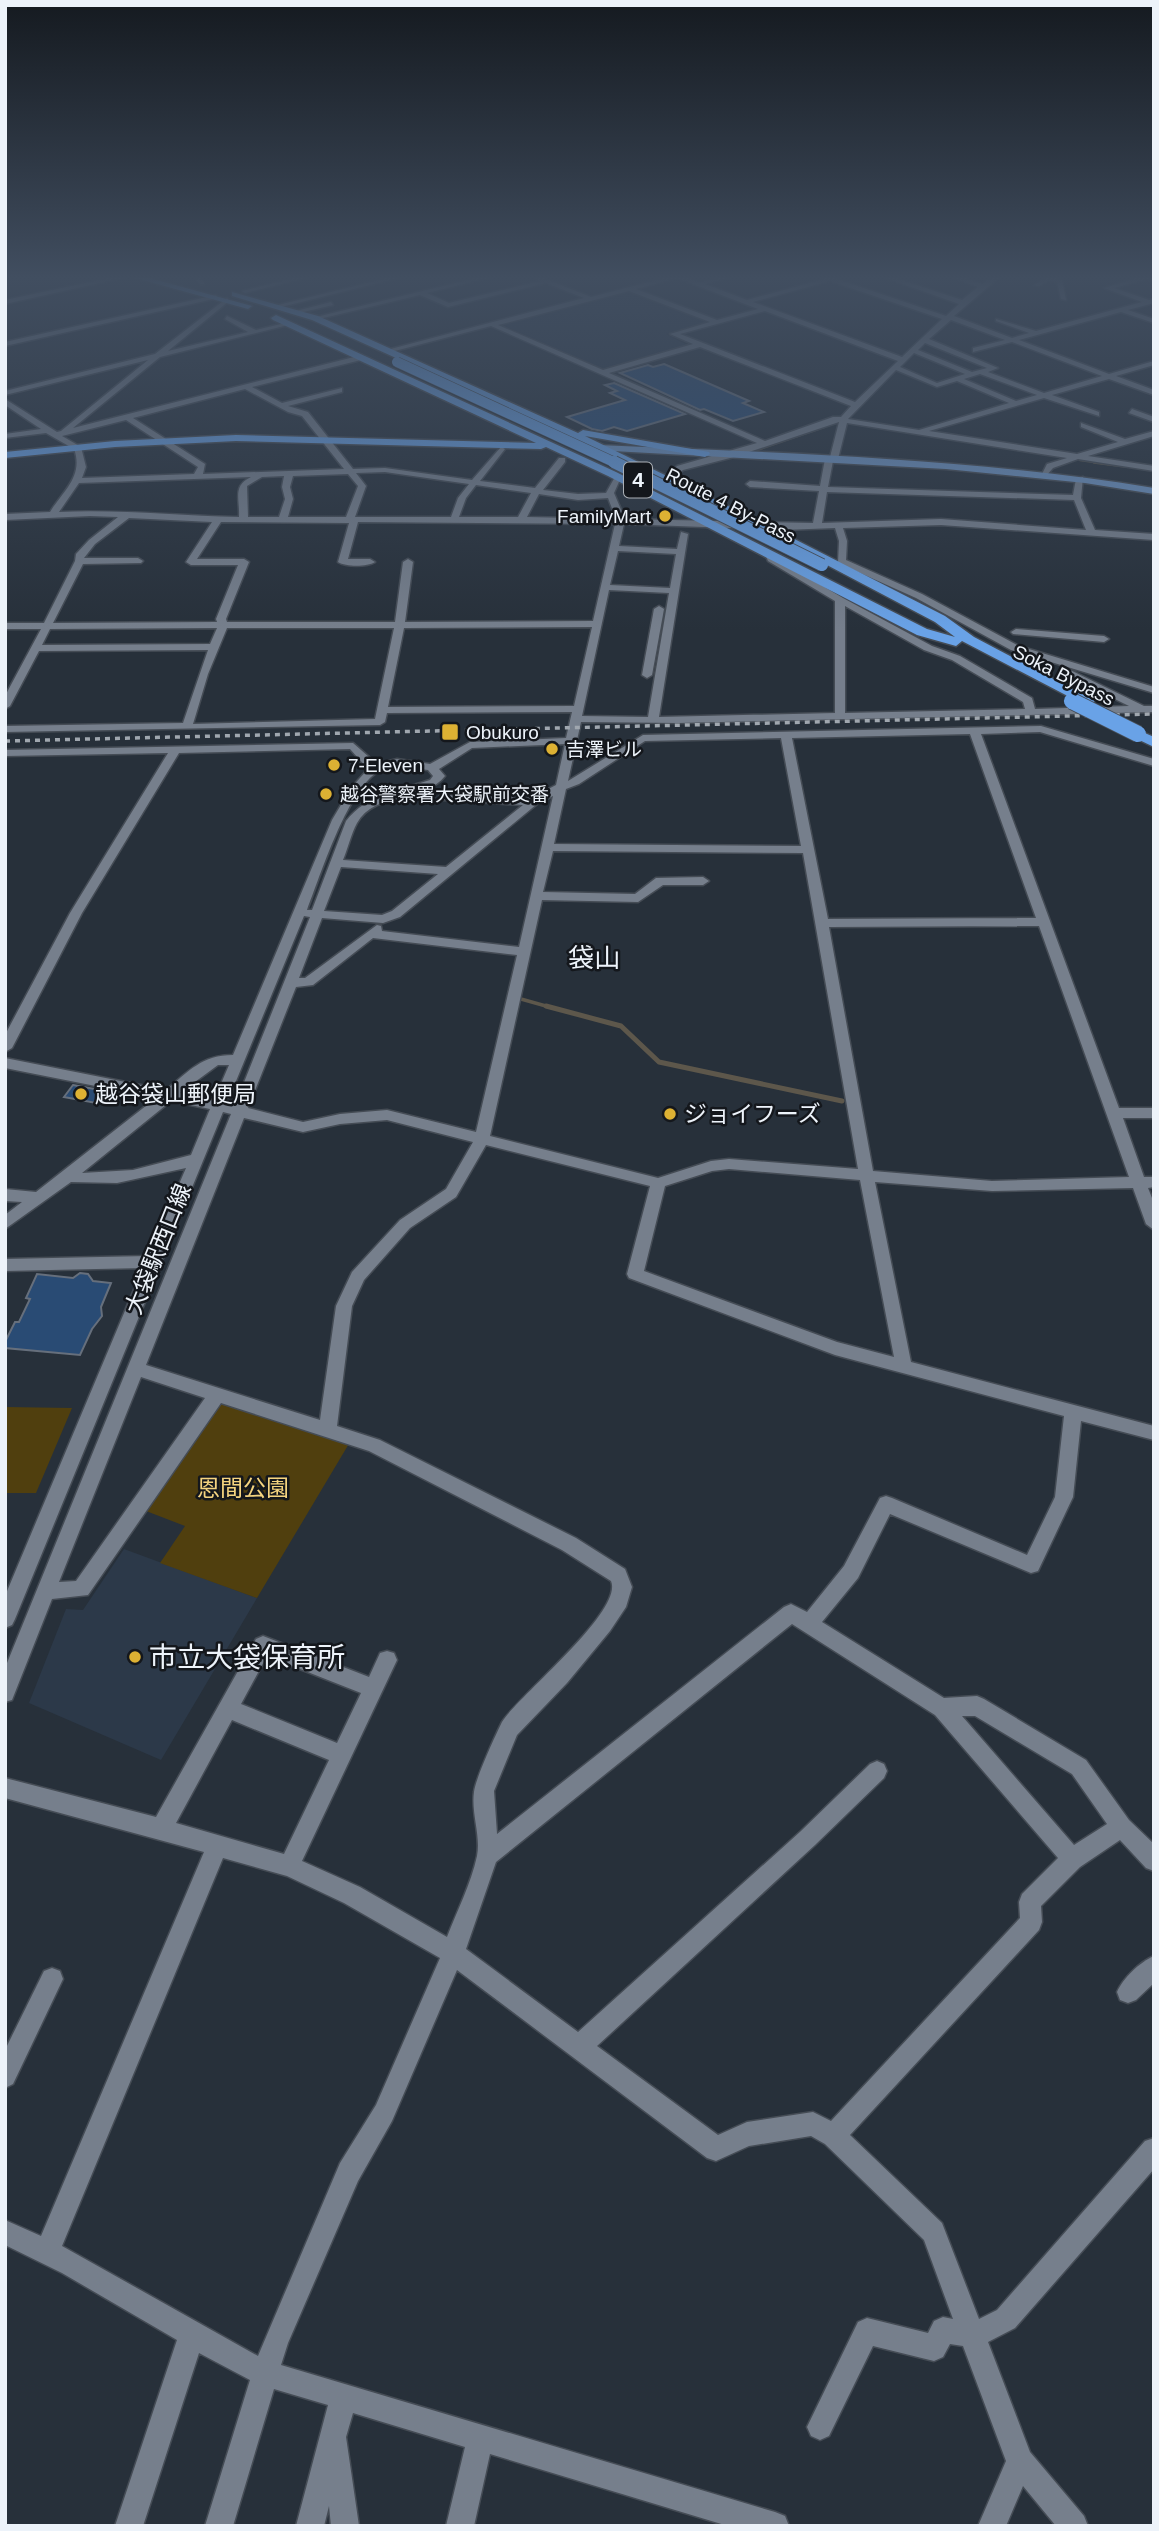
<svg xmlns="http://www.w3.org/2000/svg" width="1159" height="2531" viewBox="0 0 1159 2531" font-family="Arial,'Noto Sans JP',sans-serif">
	<rect width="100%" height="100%" fill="#27303a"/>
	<!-- built -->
	<g fill="#2c3949">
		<path d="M627 291 709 323 666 334 689 346 606 370 500 324Z"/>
		<path d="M124 1549 257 1598 161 1760 29 1703 66 1609 83 1610Z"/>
	</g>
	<!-- green -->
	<g fill="#503f0e">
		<path d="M231 1399 350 1442 257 1598 160 1563 185 1526 146 1511 213 1407Z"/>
		<path d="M5 1407 72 1408 36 1493H5Z"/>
	</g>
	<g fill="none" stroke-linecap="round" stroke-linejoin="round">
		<!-- stream-far2 -->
		<g stroke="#5d574b" stroke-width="2.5">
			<path d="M754 451 824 427"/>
			<path d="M1080 460 1108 464"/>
		</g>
		<!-- stream-far1 -->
		<g stroke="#5d574b" stroke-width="3.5">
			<path d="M1094 462 1125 466"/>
			<path d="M521 999 553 1008"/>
		</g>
		<!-- stream -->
		<path stroke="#5d574b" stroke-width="5" d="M546 1006 621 1026 659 1062 842 1101"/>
	</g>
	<!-- building -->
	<g fill="#294b74" stroke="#666f7c" stroke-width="2">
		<path d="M664 364 749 401 743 403 764 412 733 421 704 409 700 410 620 373 648 365 653 367Z"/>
		<path d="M614 383 685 414 627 431 614 427 602 431 592 429 567 417 625 400 610 393 617 391 605 385Z"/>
		<path d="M73 1085 105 1091 96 1103 64 1097Z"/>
		<path d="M80 1273 88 1274 93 1281 111 1283 101 1307 102 1316 92 1329 80 1355 5 1348V1342L15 1322H19L30 1299 26 1298 37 1274 73 1278Z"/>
	</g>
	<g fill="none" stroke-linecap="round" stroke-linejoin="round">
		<!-- minor casing -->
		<g stroke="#454c55" stroke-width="3">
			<g id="minor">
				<path d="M119 276H131L5 304V300Z"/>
				<path d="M194 276H200L204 284H200Z"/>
				<path d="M302 276H313L245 293 242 291Z"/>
				<path d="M395 276H406L277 308 274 306Z"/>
				<path d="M484 276H495L427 293 449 303 540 281 535 278 538 276 591 297 672 276H682L699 282 734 276 705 284 747 300 824 279 819 276H828L946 316 959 304 880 276H889L962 300 978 287 949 276H958L982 284 994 276H1001L954 316 1012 338 1029 333 996 321V319L1036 331 1142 302 1104 288 1144 276 1154 277V281L1147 279 1114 288 1149 300 1154 299V303L1128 310 1154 319V323L1121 312 1019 340 1109 374 1154 361V365L1116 376 1154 390V395L1109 379 1052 395 1099 412V416L1044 398 929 431 1077 454 1118 442 1081 427V423L1125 439 1154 431V436L1088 456 1154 466V471L1078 459 1053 468 1046 476 1042 474 1047 464 1067 458 847 423 838 459 833 461 828 487 1073 495 1076 479 1083 477 1081 498 1095 530 1154 534V540L941 525 843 528 847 541 846 560 922 594 1019 646 1154 687V693L1011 650 916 598 838 563 839 541 835 528 783 530 624 524 619 546 677 549 681 532 688 534 659 717 835 713V601L768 561 765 554 770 551 775 558 843 598 932 646 960 656 1032 698 1035 709 1129 706 1062 673V669L1066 668 1144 706H1154V712L678 723 581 722 568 781 643 735 1041 726 1154 759V766L1040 732 981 734 1119 1108H1154V1118H1123L1144 1177H1154V1187L1148 1188 1154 1203V1230L1146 1224 1133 1188 992 1191 875 1182 911 1362 1154 1426V1440L1081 1421 1073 1497 1038 1571 1031 1573 890 1514 858 1578 822 1622 944 1698 977 1696 984 1699 1086 1760 1129 1820 1154 1844V1871L1146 1868 1120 1840 1080 1867 1041 1906 1042 1922 1039 1930 850 2135 942 2223 979 2319 997 2310 1145 2141 1154 2138V2169L1015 2328 988 2342 1030 2452 1084 2516 1088 2526H1056L1023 2486 1006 2526H978L1006 2461 963 2346 950 2344 943 2357 934 2361 873 2346 829 2436 820 2440 811 2436 807 2427 858 2322 867 2318 928 2333 934 2321 943 2317 953 2319 924 2240 825 2144 811 2136 749 2146 716 2161 707 2158 457 1970 392 2121 358 2181 288 2343 281 2365 775 2512 785 2516 789 2526H728L490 2454 474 2526H446L465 2447 353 2413 346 2437 359 2526H331L329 2506 324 2526H296L328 2405 274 2389 233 2526H205L250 2380 199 2353 143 2526H115L177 2340 62 2273 5 2245V2220L41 2236 204 1852 5 1798V1778L156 1817 256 1639 263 1636 369 1677 380 1653 387 1651 394 1653 397 1660 302 1861 360 1887 447 1937C457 1911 471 1884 477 1856 481 1836 471 1813 474 1792 475 1780 496 1734 502 1722 519 1695 624 1611 611 1581L562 1550 369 1451 221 1403 88 1595 52 1599 12 1700 5 1702V1668L231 1114 223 1112 15 1619 12 1625 5 1628V1596L143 1268 5 1271V1259L148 1256 186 1168 117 1183 71 1182 5 1229V1215L22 1202 5 1201V1189L36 1192 156 1098 5 1068V1058L166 1090C189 1071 202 1055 233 1055L332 820 351 788 368 769 350 749 179 753 82 913 12 1048 5 1052V1035L70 913 168 753 5 756V750L353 743 377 764 397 759 430 764 470 742 566 738 572 712 387 713 385 722 380 725 5 732V726L183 723 208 650 39 651 10 706 5 709V696L41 629H5V623H44L75 561 76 554 89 540 118 517 90 516 5 520V514L50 512C63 491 84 476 74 449L46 433 5 438V434L41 429 5 405V399L57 432 61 431 148 360 5 395V391L155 354 227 298 229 301 168 351 248 332 225 319 227 316 256 330 289 322 292 324 160 357 73 428 362 355 365 359 252 387 282 403 342 388V392L288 406 308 412 353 469 385 468 472 480 501 447 505 449 480 481 535 488 559 458H565V462L543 490 578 494 606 493 616 475H622L614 493 625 519 813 523 819 491 750 487 746 484 750 481 820 486 825 459 830 457 839 422 734 457 683 470 668 483 664 481 677 466 757 443 491 326 387 353 383 351 584 298 546 283 448 307 420 295 315 320 312 318ZM677 278 758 309 717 320 636 289ZM830 281 942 319 902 357 753 302ZM629 291 710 322 670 334 693 344 603 370 498 325ZM765 311 898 361 855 402 680 334ZM951 320 1005 340 973 348V352L1012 342 1102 376 1044 393 988 372 998 368 929 339ZM925 343 987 368 972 372 918 350ZM700 347 851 406 841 417H833L765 441 609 373ZM914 353 965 374 937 383 900 367ZM896 370 937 387 957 381 1009 403 919 430 848 419ZM980 374 1037 395 1016 401 964 379ZM245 389 288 412 302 416 344 469 203 474 205 464 133 418ZM126 420 198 467 194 474 82 478 86 467 81 447 62 436ZM385 472 469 484 458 498 451 517H355L366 486 356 473ZM348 474 358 486 346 517H288L293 499 290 487 293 476ZM284 476 282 487 285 499 279 517H248L247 486 262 477ZM251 477C232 486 240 499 239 517 179 516 119 509 59 512L79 483ZM476 485 531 493 518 517H459L466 498ZM827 492 1074 500 1086 530 941 519 822 523ZM539 494 578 500 608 498 616 519 527 517ZM129 518 212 522 186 562 191 565H238L216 619 217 622 53 623 83 564 141 563 143 561 138 558H84L95 544ZM221 522 349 523 338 562C346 567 367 567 375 562L370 559H348L358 522 615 524 593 621 405 622 413 562 408 559 403 562 395 622H227L226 619 249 562 244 559H197ZM618 551 676 554 670 588 610 585ZM609 590 669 593 648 717 582 716ZM845 606 924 650 952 660 1023 702 1025 709 845 713ZM592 627 574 706 388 707 404 628ZM217 628 210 644 42 645 50 629ZM227 628H394L375 719 193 724 208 674ZM970 734 1036 918 828 919 792 738ZM781 738 801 846 554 844 566 789 579 784 645 741ZM565 744 556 785 531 798 440 795V799L444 800 523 805 446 867 343 860C348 848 351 834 357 823 375 791 425 802 445 776L439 769 472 748ZM397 766 428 770 433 776 430 780C400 790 367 794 346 821L312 910H307C321 874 346 794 376 773 383 769 390 767 397 766ZM553 796 519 947 382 931 381 926 377 925 305 978H299L322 918 383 923 400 917 537 804ZM553 851 803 853 858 1169 729 1159 711 1161 658 1178 490 1136 542 900 638 902 663 885H703L709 881 703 877 656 878 635 894 543 892ZM341 867 438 874 392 911 382 915 324 911ZM304 916 310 917 235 1105 227 1103ZM1039 926 1129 1177 992 1181 873 1171 829 927ZM373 938 517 955 476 1132 387 1110 340 1114 303 1122 248 1108 296 987 313 985ZM218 1065H229L214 1100 180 1093ZM171 1101 210 1109 191 1155 133 1170 82 1173ZM244 1118 303 1132 340 1124 387 1120 473 1142 446 1189 400 1220 352 1272 336 1306 320 1420 146 1365ZM486 1145 650 1186 627 1274 629 1278 835 1355 1064 1416 1055 1497 1027 1555 892 1498 886 1496 880 1498 844 1566 807 1612 791 1604 784 1607 497 1834 494 1791 517 1735 567 1683 610 1631 626 1607 632 1587 625 1569 576 1538 380 1440 337 1426 352 1306 364 1280 410 1228 456 1197ZM729 1169 860 1180 894 1357 837 1342 644 1271 665 1186 712 1171ZM141 1377 205 1398 76 1581 59 1582ZM792 1624 935 1715 1058 1858 1022 1894 1019 1902 1020 1918 831 2121 813 2112 747 2122 718 2135 597 2046 815 1845 884 1778 887 1771 884 1764 877 1761 870 1764 801 1831 578 2032 466 1949 496 1862ZM267 1656 361 1693 337 1743 241 1704ZM962 1716H975L1072 1774 1107 1824 1074 1845ZM232 1720 329 1760 284 1854 176 1823ZM223 1858 287 1876 344 1903 440 1958 376 2105 340 2163 258 2356 62 2246Z"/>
				<path d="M1047 277 1062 280 1066 300 1061 299 1057 282 1048 281 1039 286 1034 285Z"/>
				<path d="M216 295 218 298 5 346V342Z"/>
				<path d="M331 302 333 305 295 314 292 312Z"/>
				<path d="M1132 409 1154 417V422L1129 413Z"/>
				<path d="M659 606 664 609 652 675 647 678 642 675 654 609Z"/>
				<path d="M1016 629 1104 636 1109 639 1104 642 1013 634 1011 632Z"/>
				<path d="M1154 1956V1983L1136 2000 1128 2003 1120 2000 1117 1992C1123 1978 1140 1962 1154 1956Z"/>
				<path d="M52 1968 60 1971 63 1979 13 2084 5 2088V2050L44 1971Z"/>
			</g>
		</g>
		<!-- major casing -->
		<g stroke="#454c55" stroke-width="3">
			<path id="major" d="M598 445C784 453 969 458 1154 488V494L1085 483 946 469 594 450V446Z"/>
		</g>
		<!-- highway casing -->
		<g stroke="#454c55" stroke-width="3">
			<g id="highway">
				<path d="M128 276H142L252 306 248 309Z"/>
				<path d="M232 292 318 316 578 433 583 430 709 452 710 454 705 457 585 436 765 524 945 616 974 637 1095 701 1088 705 1083 704 962 641 956 646 917 635 608 476 546 447 541 449 236 441 115 447 5 458V452L115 441 236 435 536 443 273 320 271 318 276 315 616 472 927 629 955 637 935 622 757 528 553 429 312 320 232 296Z"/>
				<path d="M1138 730 1154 737V747L1133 737 1131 734Z"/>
			</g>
		</g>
		<!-- minor -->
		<use href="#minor" fill="#767f8c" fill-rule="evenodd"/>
		<!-- major -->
		<use href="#major" fill="#6e94c3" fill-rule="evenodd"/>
		<!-- highway -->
		<use href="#highway" fill="#69a2e7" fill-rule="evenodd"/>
		<!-- rail -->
		<path stroke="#a0a7af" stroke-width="3.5" stroke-dasharray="5 5" stroke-linecap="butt" d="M5 741 1154 714"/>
		<!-- highway-bridge-far2 casing -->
		<g stroke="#454c55" stroke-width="11" stroke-linecap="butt">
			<path id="highway-bridge-far2" d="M397 362 618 464"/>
		</g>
		<!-- highway-bridge-far1 casing -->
		<g stroke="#454c55" stroke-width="14" stroke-linecap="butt">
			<g id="highway-bridge-far1">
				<path d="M614 462 822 565"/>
				<path d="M1072 701 1075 702"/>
			</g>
		</g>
		<!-- highway-bridge casing -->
		<g stroke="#454c55" stroke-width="18" stroke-linecap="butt">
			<path id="highway-bridge" d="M1072 701 1138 734"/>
		</g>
		<!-- highway-bridge-far2 -->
		<use href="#highway-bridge-far2" stroke="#69a2e7" stroke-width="10"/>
		<!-- highway-bridge-far1 -->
		<use href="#highway-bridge-far1" stroke="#69a2e7" stroke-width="12"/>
		<!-- highway-bridge -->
		<use href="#highway-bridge" stroke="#69a2e7" stroke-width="16"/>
	</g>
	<!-- sky -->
	<linearGradient id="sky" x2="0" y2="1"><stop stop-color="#151a20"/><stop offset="0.44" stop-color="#414e60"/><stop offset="1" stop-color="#414e60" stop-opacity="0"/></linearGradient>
	<rect width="1159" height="630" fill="url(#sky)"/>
	<!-- markers -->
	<g fill="#ddb133" stroke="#14171c" stroke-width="2.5">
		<circle cx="665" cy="516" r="7"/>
		<rect x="441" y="723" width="18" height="18" rx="3.5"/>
		<circle cx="552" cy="749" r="7"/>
		<circle cx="334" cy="765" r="7"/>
		<circle cx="326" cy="794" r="7"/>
		<circle cx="81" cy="1094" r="7"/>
		<circle cx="670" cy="1114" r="7"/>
		<circle cx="135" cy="1657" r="7"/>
	</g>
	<g text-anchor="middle" stroke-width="5" stroke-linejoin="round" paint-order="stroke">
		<!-- far-street labels -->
		<g font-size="19" fill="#edf3fa" stroke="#14171c">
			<text transform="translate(731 505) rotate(27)" y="7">Route 4 By-Pass</text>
			<text transform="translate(1064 675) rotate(27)" y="7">Soka Bypass</text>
		</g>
		<!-- far-poi labels -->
		<g font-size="19" fill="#edf3fa" stroke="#14171c" text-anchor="start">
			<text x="651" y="523" text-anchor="end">FamilyMart</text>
			<text x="466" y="739">Obukuro</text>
			<text x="566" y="756">吉澤ビル</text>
			<text x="348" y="772">7-Eleven</text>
			<text x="340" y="801">越谷警察署大袋駅前交番</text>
		</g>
		<!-- shield labels -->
		<rect fill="#14171c" stroke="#acb1b7" stroke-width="2" x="624" y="462.5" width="28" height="35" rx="5"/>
		<g font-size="21" font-weight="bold" fill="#edf3fa">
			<text x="638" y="487">4</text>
		</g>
		<!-- poi labels -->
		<g font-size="23" fill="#edf3fa" stroke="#14171c" text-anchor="start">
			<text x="95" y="1102">越谷袋山郵便局</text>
			<text x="684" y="1122">ジョイフーズ</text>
		</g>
		<!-- street labels -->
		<g font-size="23" fill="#edf3fa" stroke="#14171c">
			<text transform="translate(158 1249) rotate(-68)" y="8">大袋駅西口線</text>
		</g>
		<!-- park labels -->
		<g font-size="23" fill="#f5d47f" stroke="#14171c">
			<text x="243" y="1496">恩間公園</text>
		</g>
		<!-- quarter labels -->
		<g font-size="26" fill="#edf3fa" stroke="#14171c">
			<text x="594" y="967">袋山</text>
		</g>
		<!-- near-poi labels -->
		<g font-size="28" fill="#edf3fa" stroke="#14171c" text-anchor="start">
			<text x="149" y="1667">市立大袋保育所</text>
		</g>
	</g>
	<!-- border -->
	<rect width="1159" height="2531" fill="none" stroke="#edf3fa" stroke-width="14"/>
</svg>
